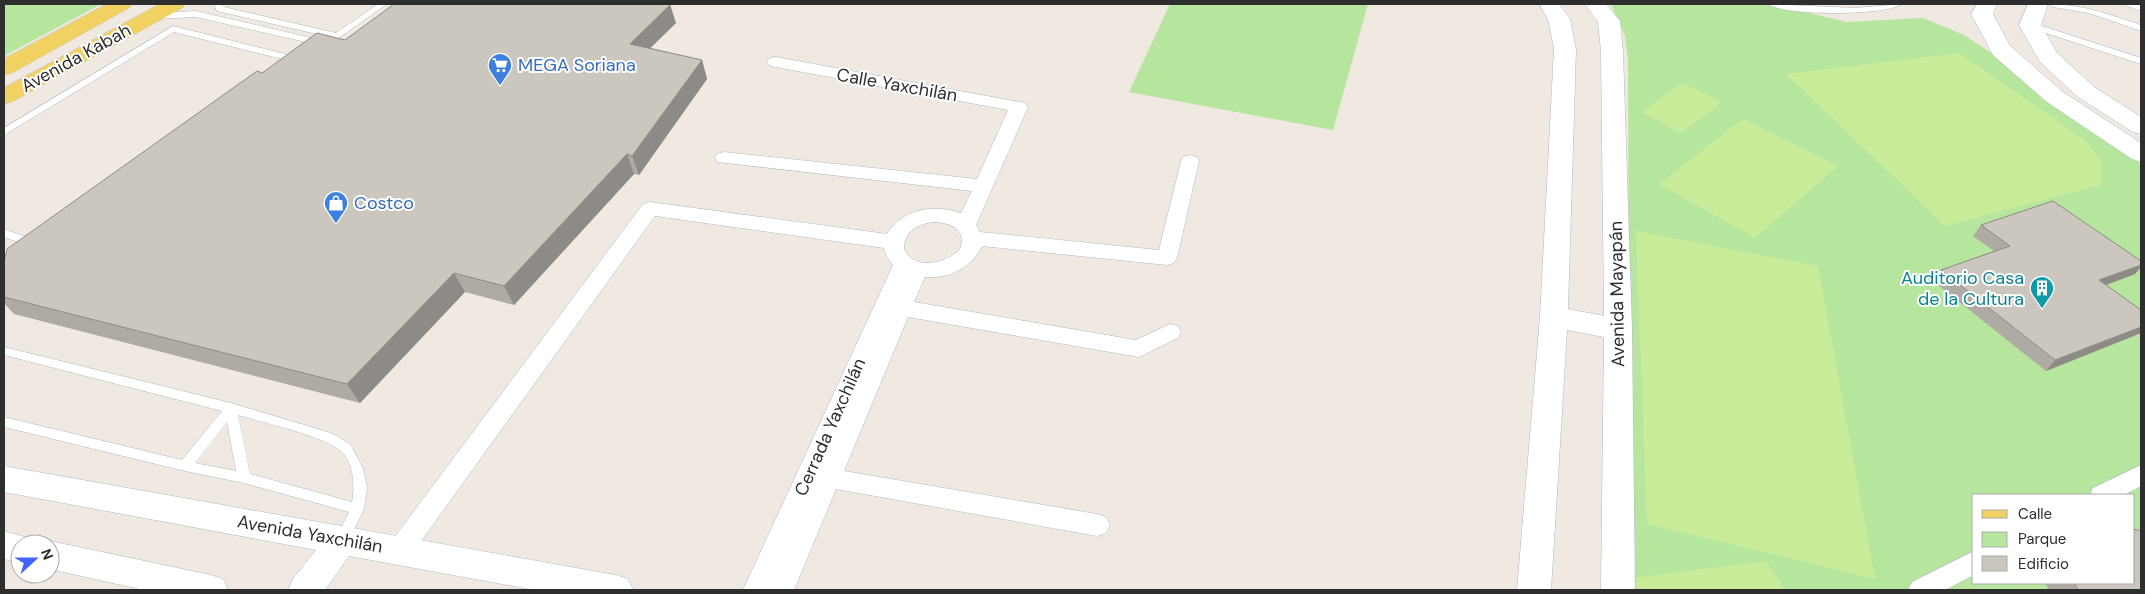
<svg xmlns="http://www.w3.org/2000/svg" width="2145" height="594" viewBox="0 0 2145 594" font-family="'DM Sans',sans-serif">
	<rect width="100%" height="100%" fill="#efe9e1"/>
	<!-- green -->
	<g fill="#b6e59e" fill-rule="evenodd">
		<path d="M4 4H101L4 56Z"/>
		<path d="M1170 4H1368L1333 130 1129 92Z"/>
		<path d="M1611 4H1761L1793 9 1847 22 1923 18 1964 35 2141 152V590H1630L1628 60 1625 36ZM1974 495H2134V583H1974Z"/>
	</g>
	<!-- pitch -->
	<g fill="#c9ec9a">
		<path d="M1959 53 2085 140 2102 162 2101 185 1945 226 1786 74Z"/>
		<path d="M1682 83 1722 102 1681 133 1641 112Z"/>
		<path d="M1743 119 1838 166 1755 238 1659 184Z"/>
		<path d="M1636 231 1818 266 1875 579 1647 524Z"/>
		<path d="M1766 561 1785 590H1638L1632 578Z"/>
	</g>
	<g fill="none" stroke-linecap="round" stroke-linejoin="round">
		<!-- lane casing -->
		<g stroke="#b4b7c1" stroke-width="1">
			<g id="lane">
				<path d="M214 4H222L224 7 336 33 378 4H387L323 49 320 48 319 45 196 17 154 19 150 16 154 13 196 11 324 41 330 37 217 11Z"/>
				<path d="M1769 4 1855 8 1902 4C1887 16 1781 16 1769 4Z"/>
				<path d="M2049 4C2082 4 2111 15 2141 25V31L2089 13 2053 7Z"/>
				<path d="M2126 4 2141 5V11L2127 6Z"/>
				<path d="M2030 22 2141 58V64L2027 27V23Z"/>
				<path d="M173 26 301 58 303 60 298 63 174 32 4 135V128Z"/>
				<path d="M4 229 38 241 39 244 34 248 4 237Z"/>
				<path d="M4 347 231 403 331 433 350 444 363 468 367 488 364 509 347 544 342 546 337 544 335 540 349 512 244 483 185 471 4 427V417L182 460 222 411 4 355ZM238 415C262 422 324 436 341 451 354 463 355 486 352 502L250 474ZM227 422 236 471 195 463Z"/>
			</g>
		</g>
		<!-- street casing -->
		<g stroke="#b4b7c1" stroke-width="1">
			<g id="street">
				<path d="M776 57 1025 103 1028 107 976 225 980 232 1159 250 1181 161 1183 157 1190 155 1197 157 1199 161 1177 258 1174 263 1167 265 982 246C972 268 949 279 925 277L914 302 1136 340 1170 324 1178 326 1181 332 1178 338 1139 357 908 317 844 471 1097 514 1106 517 1110 525 1106 533 1097 536 836 489 794 590H743L893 265 886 255 884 248 655 216 409 558 400 561 391 558 387 550 391 542 643 204 650 202 887 234C903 208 934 204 961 213L972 191 717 162 715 158 717 154 724 152 977 179 1008 110 770 66 767 62 770 58ZM933 222C949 222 968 229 960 249 948 263 912 272 904 248 905 231 917 224 933 222Z"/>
				<path d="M2141 465V486L2124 495H2090L2093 488Z"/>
				<path d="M1974 551V575L1945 590H1908L1912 582Z"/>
			</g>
		</g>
		<!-- secondary casing -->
		<g stroke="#b4b7c1" stroke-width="1">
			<g id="secondary">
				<path d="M1539 4H1559L1570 19 1576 49 1568 309 1604 316 1601 51 1598 22 1585 4H1606L1620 21 1623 51 1632 329 1635 590H1601L1604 337 1567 330 1551 590H1517L1540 317 1554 49 1548 19Z"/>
				<path d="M1977 4H1997L1993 14 2010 46 2063 92 2141 143V162L2132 159 2047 102 1993 55 1971 14Z"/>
				<path d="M2028 4H2048L2041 25 2057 53 2094 87 2141 117V134L2133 132 2078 97 2040 62 2019 25Z"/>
				<path d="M4 466 616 575 628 579 633 590H535L349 556 325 590H288L293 579 316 550 4 492Z"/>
				<path d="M4 531 32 539 34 544H20V563L4 559Z"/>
				<path d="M50 541 211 575 223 579 228 590H144L50 569V544H40Z"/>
			</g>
		</g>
		<!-- primary casing -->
		<g stroke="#c9c9c9" stroke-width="1">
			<g id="primary">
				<path d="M107 4H132L129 8 12 73 4 75V59Z"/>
				<path d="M160 4H185L182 8 12 102 4 104V88Z"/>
			</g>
		</g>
		<!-- lane -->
		<use href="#lane" fill="#fff" fill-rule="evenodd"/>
		<!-- street -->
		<use href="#street" fill="#fff" fill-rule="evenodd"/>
		<!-- secondary -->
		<use href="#secondary" fill="#fff" fill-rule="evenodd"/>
		<!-- primary -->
		<use href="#primary" fill="#f2d163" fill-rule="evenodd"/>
	</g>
	<!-- wall -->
	<g fill="#afaba4">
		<path d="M676 23 650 48 702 60 707 79 639 175 634 174 514 305 465 292 360 403 14 314 4 303V262L262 73Z"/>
		<path d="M1981 225 2141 261V267L2135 274 2106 285 2141 310V333L2046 371 1933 281 1941 270 1994 251 1973 236Z"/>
		<path d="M2045 583H2134L2141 590H2049Z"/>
	</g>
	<!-- shaded-wall -->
	<g fill="#8e8b86">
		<path d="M670 4 676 23 636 62 630 44Z"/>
		<path d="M702 60 707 79 639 175 632 156Z"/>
		<path d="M627 154 634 174 514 305 504 286Z"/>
		<path d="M2141 265V267L2135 274 2090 291 2099 280Z"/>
		<path d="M454 273 465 292 360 403 347 384Z"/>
		<path d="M2141 327V333L2046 371 2055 360Z"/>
	</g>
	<!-- building -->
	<g fill="#cbc7bf" stroke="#8e8b86">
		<path d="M394 4H670V5L630 44 702 60 632 156 627 154 504 286 454 273 347 384 4 297V262L7 249 257 71 262 73 317 33 345 40Z"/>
		<path d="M2053 201 2141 261V265L2099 280 2141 310V327L2055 360 1941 270 2010 246 1981 225Z"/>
		<path d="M2134 529 2141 531V590H2078L2074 583H2134Z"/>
	</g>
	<!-- icons -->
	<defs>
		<g id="supermarket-pin" transform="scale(1.25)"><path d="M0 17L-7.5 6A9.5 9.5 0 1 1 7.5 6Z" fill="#3f7fe0" stroke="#fff"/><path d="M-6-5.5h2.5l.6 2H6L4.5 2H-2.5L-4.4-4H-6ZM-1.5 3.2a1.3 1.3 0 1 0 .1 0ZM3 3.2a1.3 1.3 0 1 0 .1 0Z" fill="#fff"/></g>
		<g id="shop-pin" transform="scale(1.25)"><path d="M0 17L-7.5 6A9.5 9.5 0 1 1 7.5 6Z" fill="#3f7fe0" stroke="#fff"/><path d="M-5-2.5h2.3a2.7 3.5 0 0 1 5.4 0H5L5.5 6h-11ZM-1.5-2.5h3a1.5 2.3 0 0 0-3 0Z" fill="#fff"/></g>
		<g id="building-pin" transform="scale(1.25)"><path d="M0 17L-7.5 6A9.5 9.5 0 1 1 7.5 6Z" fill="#0f9aa8" stroke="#fff"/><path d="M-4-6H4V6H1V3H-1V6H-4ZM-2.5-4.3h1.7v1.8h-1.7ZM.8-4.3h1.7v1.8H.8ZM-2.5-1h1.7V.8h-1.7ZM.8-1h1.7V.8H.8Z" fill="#fff"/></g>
	</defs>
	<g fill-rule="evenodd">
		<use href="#supermarket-pin" x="500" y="65"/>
		<use href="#shop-pin" x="336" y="203"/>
		<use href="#building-pin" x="2042" y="288"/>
	</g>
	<g text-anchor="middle" stroke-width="4" stroke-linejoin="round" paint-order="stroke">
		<!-- street labels -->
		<g font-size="18" fill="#2e2e2e" stroke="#fff">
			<text transform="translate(76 58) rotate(-29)" y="6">Avenida Kabah</text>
			<text transform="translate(897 85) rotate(10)" y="6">Calle Yaxchilán</text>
			<text transform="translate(1617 294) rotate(-91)" y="6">Avenida Mayapán</text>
			<text transform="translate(830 427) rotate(-66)" y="6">Cerrada Yaxchilán</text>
			<text transform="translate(310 534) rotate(10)" y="6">Avenida Yaxchilán</text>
		</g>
		<!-- shop labels -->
		<g font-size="18" fill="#366cbe" stroke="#fff" text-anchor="start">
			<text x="518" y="71">MEGA Soriana</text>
			<text x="354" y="209">Costco</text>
		</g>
		<!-- culture labels -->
		<g font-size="18" fill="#0d838f" stroke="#fff" text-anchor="end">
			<text x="2024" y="284">Auditorio Casa<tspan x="2024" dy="21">de la Cultura</tspan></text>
		</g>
	</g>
	<!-- border -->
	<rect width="2145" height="594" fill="none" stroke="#2e2e2e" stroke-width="10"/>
	<!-- legend -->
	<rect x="1972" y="494" width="162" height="90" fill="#ffffff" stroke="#ababab"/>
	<rect x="1982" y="510" width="25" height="8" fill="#f2d163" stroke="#ababab"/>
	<text x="2018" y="519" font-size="15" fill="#2e2e2e">Calle</text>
	<rect x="1982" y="532" width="25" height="15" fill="#b6e59e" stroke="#ababab"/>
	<text x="2018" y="544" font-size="15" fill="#2e2e2e">Parque</text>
	<rect x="1982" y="556" width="25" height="15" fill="#cbc7bf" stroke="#ababab"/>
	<text x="2018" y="569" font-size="15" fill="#2e2e2e">Edificio</text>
	<!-- north arrow -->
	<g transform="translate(35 559) rotate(69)"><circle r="24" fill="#ffffff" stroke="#ababab"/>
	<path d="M0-4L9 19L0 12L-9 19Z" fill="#4264fb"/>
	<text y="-8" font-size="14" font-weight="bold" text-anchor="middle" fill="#2e2e2e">N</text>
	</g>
</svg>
